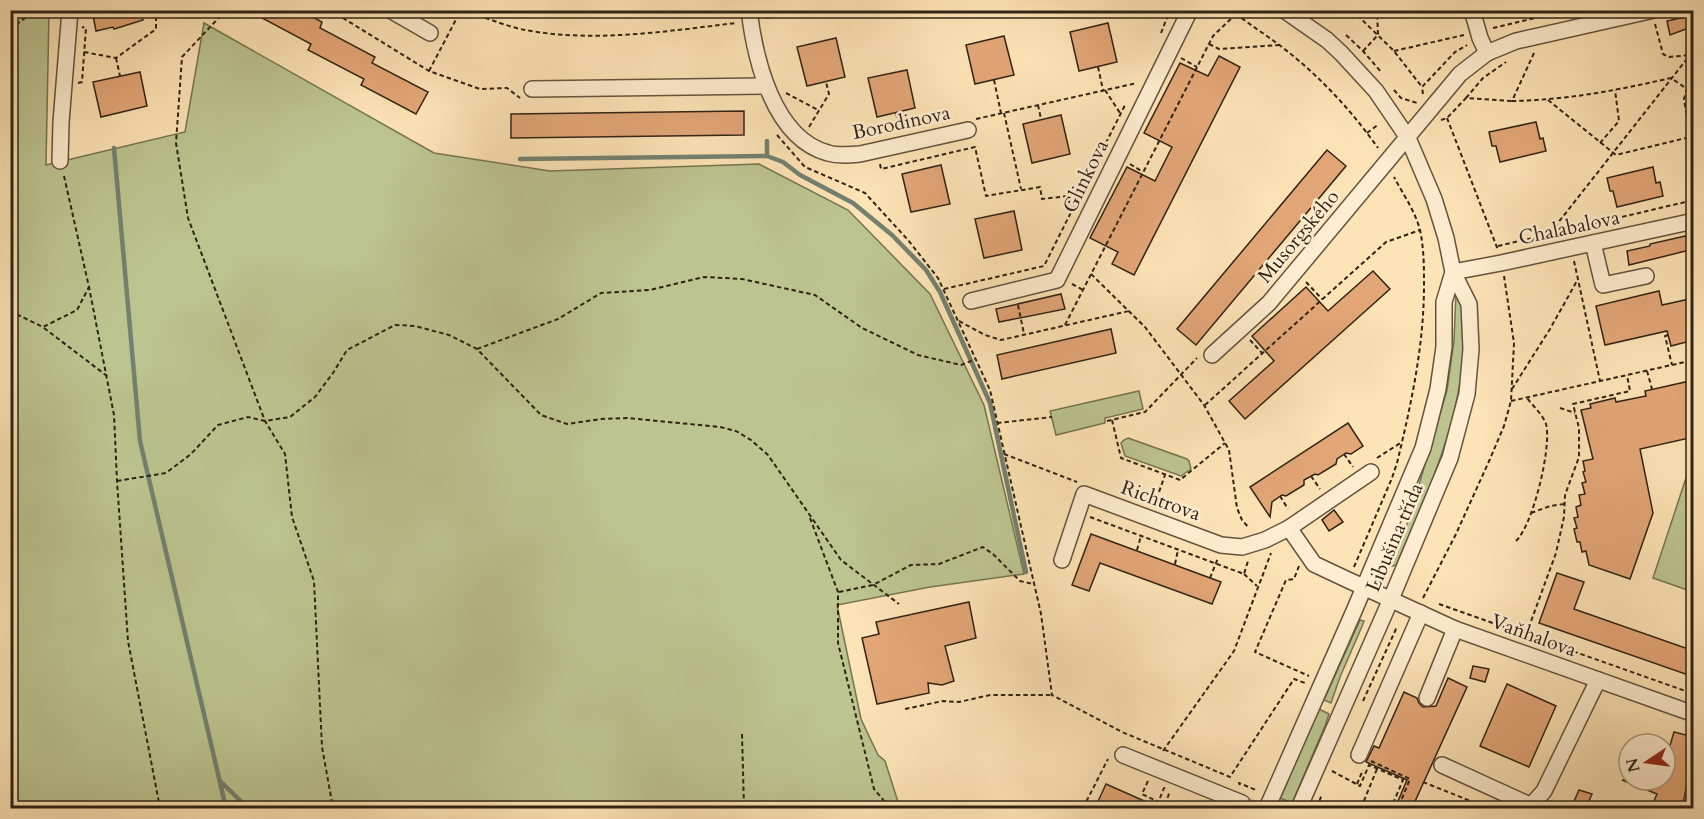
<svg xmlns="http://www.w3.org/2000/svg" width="1704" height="819" viewBox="0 0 1704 819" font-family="Cardo,serif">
	<rect width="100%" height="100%" fill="#fde4b6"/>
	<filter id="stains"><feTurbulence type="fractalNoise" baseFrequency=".00333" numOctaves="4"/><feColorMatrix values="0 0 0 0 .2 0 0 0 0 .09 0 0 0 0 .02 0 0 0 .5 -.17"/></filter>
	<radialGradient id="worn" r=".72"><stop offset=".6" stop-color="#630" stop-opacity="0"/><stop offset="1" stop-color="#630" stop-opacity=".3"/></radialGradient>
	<!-- green -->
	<g fill="#bcc590" stroke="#767452" stroke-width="1.5">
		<path d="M11 11H49L46 165 185 132 204 23 434 153 550 171 759 164 848 210 930 294 984 405 1024 574 930 587 837 605 861 719 878 755 885 761 900 808H11Z"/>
		<path d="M1456 292 1460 294C1463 318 1465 343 1462 368 1454 436 1424 502 1396 565L1392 566 1391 561 1404 533 1411 512 1447 390 1454 341Z"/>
		<path d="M1139 391 1143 409 1105 418V423L1056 435 1050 411Z"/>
		<path d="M1128 438 1187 459 1189 461 1191 469 1181 476 1125 456 1121 443 1124 440Z"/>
		<path d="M1690 466 1694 467 1693 592 1653 578Z"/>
		<path d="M1360 620 1364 621 1363 624 1340 677 1331 703 1324 700Z"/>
		<path d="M1319 709 1329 714 1325 726 1292 803 1280 798Z"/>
	</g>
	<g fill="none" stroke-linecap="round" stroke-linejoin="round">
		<!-- stream -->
		<g stroke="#738170" stroke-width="4.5">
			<path d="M767 141V156L783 162 800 175 853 203 892 235 926 270 940 292 990 403 1026 572"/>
			<path d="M114 148 140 441 226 808"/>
			<path d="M520 159 767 156"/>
			<path d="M220 781 248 808"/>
		</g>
	</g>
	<!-- building -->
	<g fill="#e3a677" stroke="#302315" stroke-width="1.5">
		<path d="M92 10H140L143 20 114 29 113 27 96 31Z"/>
		<path d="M247 10H300L322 22 320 28 375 57 372 63 428 92 416 114 361 85 364 79 308 50 311 44Z"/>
		<path d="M1694 15V26L1670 35 1667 21Z"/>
		<path d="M1108 23 1117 62 1079 71 1070 32Z"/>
		<path d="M1004 36 1014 75 975 84 966 45Z"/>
		<path d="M836 38 845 77 807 86 797 47Z"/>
		<path d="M1219 56 1240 67 1134 275 1112 264 1118 252 1090 238 1127 167 1155 181 1172 147 1144 133 1180 63 1208 76Z"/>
		<path d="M907 70 915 108 877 117 868 78Z"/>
		<path d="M140 72 147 106 101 117 93 82Z"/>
		<path d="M744 111V135L511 138V114Z"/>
		<path d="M1061 115 1070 154 1032 163 1023 124Z"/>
		<path d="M1536 122 1540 139 1543 138 1546 151 1500 162 1496 146H1492L1489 132Z"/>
		<path d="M1327 150 1346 166 1196 345 1177 329Z"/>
		<path d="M941 165 950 204 911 212 902 174Z"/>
		<path d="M1653 167 1656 183 1660 182 1663 196 1617 207 1613 191H1610L1607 178Z"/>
		<path d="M1014 211 1022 250 984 258 975 219Z"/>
		<path d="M1694 234V249L1629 265 1627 251 1650 246V244Z"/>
		<path d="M1373 271 1390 289 1245 419 1229 401 1274 361 1252 336 1306 287 1328 311Z"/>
		<path d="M1659 291 1662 305 1694 298V340L1671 346 1667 331 1605 345 1596 306Z"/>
		<path d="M1061 294 1065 309 999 322 996 309Z"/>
		<path d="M1111 329 1116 353 1002 379 997 355Z"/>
		<path d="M1694 380V437L1640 449 1653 513 1630 579 1589 565 1586 551 1582 552 1580 542H1577L1574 529 1577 528 1574 518 1578 517 1576 507 1581 505 1579 495 1585 494 1582 483 1586 482 1583 472 1585 471 1583 461 1593 459 1581 410 1591 408 1590 404 1615 398 1616 402 1646 396 1645 391Z"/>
		<path d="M1348 423 1363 446 1351 454 1346 453 1337 459 1336 464 1318 475 1315 474 1304 480V485L1286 496 1282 495 1272 502 1270 517 1250 487Z"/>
		<path d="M1334 510 1343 522 1329 531 1322 520Z"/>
		<path d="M1091 534 1221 582 1212 604 1100 563 1089 591 1072 585Z"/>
		<path d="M1557 573 1584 582 1574 609 1694 651V677L1539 623Z"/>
		<path d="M969 602 976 638 945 646 954 681 942 685 928 683 929 693 877 704 862 638 879 634 876 622Z"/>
		<path d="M1473 666 1489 669 1485 682 1470 678Z"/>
		<path d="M1448 678 1467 687 1412 808H1395L1407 780 1366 762 1374 746 1379 748 1404 692 1417 698 1419 703 1423 707 1436 706Z"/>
		<path d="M1507 684 1556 706 1529 767 1480 746Z"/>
		<path d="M1674 732 1694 737V751L1682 808H1651L1657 794 1622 780H1665V762Z"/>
		<path d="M1106 784 1160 808H1095Z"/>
		<path d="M1579 790 1592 794 1586 808H1571Z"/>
	</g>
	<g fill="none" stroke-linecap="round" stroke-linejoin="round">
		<!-- minor-tunnel -->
		<path stroke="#d4bd96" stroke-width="15" stroke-dasharray="15 8" stroke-linecap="butt" d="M1242 803 1254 808"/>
		<!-- minor casing -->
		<g stroke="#63533d" stroke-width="18">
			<g id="minor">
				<path d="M390 10 430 33"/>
				<path d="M749 10C755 59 773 138 828 153 838 156 849 155 860 154L968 130"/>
				<path d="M1284 10 1327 40 1341 53 1376 91 1408 138 1434 199 1446 238 1453 272 1469 304 1471 349 1467 394 1450 458 1391 599 1299 808"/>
				<path d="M1472 10 1480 38 1487 53"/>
				<path d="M532 89 766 86"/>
				<path d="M60 161 61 122 70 10"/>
				<path d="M1593 243 1603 285 1646 276"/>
				<path d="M1453 272 1501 263 1694 221"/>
				<path d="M971 301 1057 280 1190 10"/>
				<path d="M1212 355 1269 303 1460 74 1487 53 1516 41 1654 10"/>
				<path d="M1289 528 1314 564 1348 580 1455 629 1694 714"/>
				<path d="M1062 560 1084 494 1221 545 1242 547 1265 540 1289 528 1371 472"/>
				<path d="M1427 698 1455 629"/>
				<path d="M1123 755 1242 803"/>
				<path d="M1359 755 1421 613"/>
				<path d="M1442 765 1532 806"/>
				<path d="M1267 808 1354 611 1423 448 1438 389 1444 347V302L1453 272"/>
				<path d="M1529 808 1544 791 1598 680"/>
				<path d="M1691 808 1694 794"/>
			</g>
		</g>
		<!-- path -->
		<g stroke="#302315" stroke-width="2" stroke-dasharray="4.5 3" stroke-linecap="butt">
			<path d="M226 10 182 57 176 143 188 218 265 421 285 454 292 517 314 581 322 747 333 808"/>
			<path d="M330 10 429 71 480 89 507 88 520 98"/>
			<path d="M464 10C484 17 505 26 525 30 594 43 668 31 736 23"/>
			<path d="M1229 10C1241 17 1252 26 1264 34 1309 65 1346 103 1378 148"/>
			<path d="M1352 10 1394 51 1422 87"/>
			<path d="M766 18 817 10"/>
			<path d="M1655 24 1663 54 1669 57 1690 55"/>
			<path d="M1493 28 1569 10"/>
			<path d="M10 29 36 10"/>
			<path d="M1161 33 1170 10"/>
			<path d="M1346 35 1363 51 1382 73"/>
			<path d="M1209 44 1219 49 1280 45"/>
			<path d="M1363 51 1378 35 1377 10"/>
			<path d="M1394 51 1464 35"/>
			<path d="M84 52 116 58 156 29V10"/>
			<path d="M1534 53 1512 101C1568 100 1618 90 1671 78L1687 89 1684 99 1690 137"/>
			<path d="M116 58 120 76"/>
			<path d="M1181 58 1197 67"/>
			<path d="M1098 67 1103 90"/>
			<path d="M429 71 461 10"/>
			<path d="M994 80 1001 113"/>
			<path d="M78 83 82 82 86 28 82 27"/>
			<path d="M1687 89 1694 87"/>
			<path d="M1105 90 1120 113"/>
			<path d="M1394 90 1401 98 1417 103"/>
			<path d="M786 93 818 110"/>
			<path d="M1423 94 1422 87 1455 52 1467 45"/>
			<path d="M1466 98 1483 78 1506 62"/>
			<path d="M1548 100 1616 155 1694 136"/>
			<path d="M1038 105 1041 119"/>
			<path d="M896 113 900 130"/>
			<path d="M1004 113 1021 189"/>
			<path d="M1447 118 1498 250"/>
			<path d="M976 119 1137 83"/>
			<path d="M1441 120 1447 118 1466 98 1512 101"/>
			<path d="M809 127 829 94 826 82"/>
			<path d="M1367 133 1379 124"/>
			<path d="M777 135 805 167 865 193 908 240 938 278 990 390 1041 614 1052 695 1122 732 1230 777 1294 679 1305 683"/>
			<path d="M1600 143 1619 121 1615 90"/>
			<path d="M880 164 881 169 975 147 986 196 1040 187 1042 199 1068 196 1071 212"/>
			<path d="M1130 164 1143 172"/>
			<path d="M64 176 89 287 114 415 117 481 128 641 160 808"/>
			<path d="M1550 233 1690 55 1694 54"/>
			<path d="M1498 246 1694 200"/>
			<path d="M1574 261 1600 381"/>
			<path d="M1091 274 1145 327 1204 405 1229 450 1237 508 1242 520 1249 528"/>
			<path d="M1306 282 1322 299"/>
			<path d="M1072 284 1083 290"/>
			<path d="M944 289 1044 266 1125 105"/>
			<path d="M1018 305 1024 334"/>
			<path d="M10 311 43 327 77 310 89 287"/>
			<path d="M959 321 985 335 1001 340 1129 311"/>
			<path d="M1065 325 1213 36 1236 14"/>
			<path d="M44 328 107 376"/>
			<path d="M1668 335 1665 336 1672 365"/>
			<path d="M1250 340 1262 353"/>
			<path d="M477 349 558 319 601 293 650 290 704 277 742 279 815 295 862 328 918 355 961 365 976 359"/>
			<path d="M1647 371 1652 389"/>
			<path d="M1512 389 1550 329 1578 279"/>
			<path d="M1511 401 1694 360"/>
			<path d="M1205 405 1386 242 1420 230"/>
			<path d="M1560 408 1575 413"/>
			<path d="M1112 420 1121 458 1180 480 1225 443"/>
			<path d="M1107 421 1145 412 1197 358"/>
			<path d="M997 423 1052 417"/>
			<path d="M1004 454 1077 482"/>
			<path d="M1344 454 1353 467"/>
			<path d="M1377 458 1402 442"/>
			<path d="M1311 476 1320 489"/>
			<path d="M117 481 166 473 191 454 218 425 248 417 265 421 290 417 315 397 333 373 347 350 395 325 415 326 449 335 477 349 541 415 567 424 601 419 627 418 720 427 736 431 751 440 768 455 841 560 899 604"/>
			<path d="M1280 496 1288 509"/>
			<path d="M1154 506 1165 475"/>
			<path d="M1531 513 1550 506 1564 504"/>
			<path d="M1090 517 1244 574 1248 561"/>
			<path d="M810 518 838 592V643L874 789 890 808"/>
			<path d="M1516 541C1533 525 1552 447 1546 424 1543 415 1533 406 1527 398"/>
			<path d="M1137 550 1141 536"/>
			<path d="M1175 564 1178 550"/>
			<path d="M1299 566 1294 579 1286 580 1255 652 1309 676"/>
			<path d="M1354 567 1392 478 1397 463C1411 405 1424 346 1424 285 1424 267 1424 249 1420 230 1415 211 1403 194 1394 177"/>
			<path d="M1244 574 1257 586"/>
			<path d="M1210 578 1218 558"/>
			<path d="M839 592 873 585 911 565 939 564 983 547 994 555 1020 581 1033 584"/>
			<path d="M1423 598 1456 534 1490 459 1504 426 1511 401 1514 343 1504 276"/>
			<path d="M1439 604 1694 694"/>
			<path d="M1526 635 1556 553 1564 517 1565 495 1579 457V428L1573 404 1630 391 1627 375"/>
			<path d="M1363 701 1396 629 1398 628"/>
			<path d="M905 709 943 701 959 702 990 695H1052"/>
			<path d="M742 734 744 808"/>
			<path d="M1163 751 1234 651 1271 553"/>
			<path d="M1371 761 1410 779 1398 808"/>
			<path d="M1332 771 1360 786 1369 765 1403 780 1391 808"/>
			<path d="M1148 781 1142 794 1165 805 1163 808"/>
			<path d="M1423 782 1488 808"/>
			<path d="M1357 784 1363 770"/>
			<path d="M1240 785 1239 783 1256 790"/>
			<path d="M1160 798 1164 788H1166"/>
			<path d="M1165 805 1170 791"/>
			<path d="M1083 808 1108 759"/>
			<path d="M1194 808 1204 803"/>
			<path d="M1317 808 1322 794"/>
			<path d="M1361 808 1377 769"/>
		</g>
		<!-- minor -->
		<use href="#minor" stroke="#feedd0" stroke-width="15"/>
	</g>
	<g text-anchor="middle" stroke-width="5" stroke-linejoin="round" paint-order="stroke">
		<!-- street labels -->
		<g font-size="20" fill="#302315" stroke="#feedd0">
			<text transform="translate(901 122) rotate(-12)" y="7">Borodinova</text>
			<text transform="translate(1085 176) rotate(-64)" y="7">Glinkova</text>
			<text transform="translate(1569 227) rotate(-12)" y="7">Chalabalova</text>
			<text transform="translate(1298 236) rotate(-50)" y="7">Musorgského</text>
			<text transform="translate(1161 500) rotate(20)" y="7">Richtrova</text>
			<text transform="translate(1394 537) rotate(-67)" y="7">Libušina třída</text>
			<text transform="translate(1534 635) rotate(20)" y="7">Vaňhalova</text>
		</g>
	</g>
	<!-- margin -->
	<rect width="1704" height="819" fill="none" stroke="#fde4b6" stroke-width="36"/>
	<rect x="12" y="12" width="1680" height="795" fill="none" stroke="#302315" stroke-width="3"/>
	<rect x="18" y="18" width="1668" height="783" fill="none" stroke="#302315" stroke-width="1.5"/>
	<!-- north arrow -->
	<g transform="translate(1647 762) rotate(257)"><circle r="28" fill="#feedd0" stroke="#ac9c85" stroke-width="1.5"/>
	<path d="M0-4.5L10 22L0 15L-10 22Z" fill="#8f2418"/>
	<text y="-9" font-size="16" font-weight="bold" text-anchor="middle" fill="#302315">N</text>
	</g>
	<rect width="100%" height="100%" filter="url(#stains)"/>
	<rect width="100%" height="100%" fill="url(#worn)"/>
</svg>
